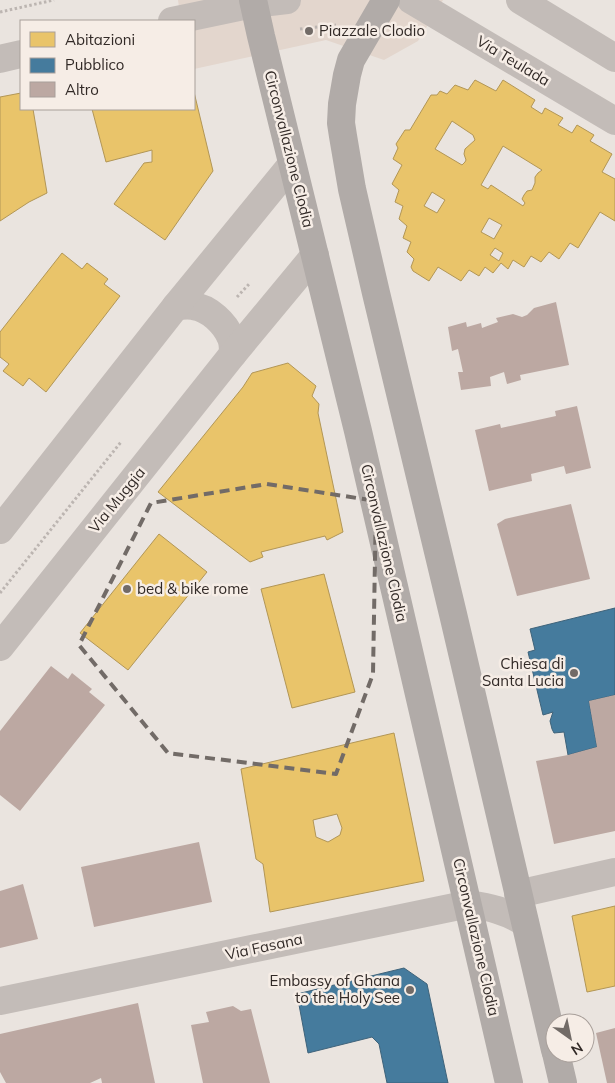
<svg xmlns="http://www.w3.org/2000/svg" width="615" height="1083" viewBox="0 0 615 1083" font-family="Mulish,sans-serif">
	<rect width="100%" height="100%" fill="#eae4df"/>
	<!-- plaza -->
	<path fill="#e3d6cd" d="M178 0H443L418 41 384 60 326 40 194 69V21H181Z"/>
	<!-- homes -->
	<g fill="#e9c46a" stroke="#b29656" fill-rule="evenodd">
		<path d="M475 80 496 91 503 80 535 100 531 107 542 114 545 108 563 118 558 125 572 133 577 125 594 135 590 141 612 154 602 172 615 179V221L600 212 578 248 570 243 559 259 549 252 541 262 531 256 524 267 513 260 508 269 501 263 493 273 485 267 479 276 469 270 461 281 438 267 429 281 413 271 411 267 414 259 407 252 411 242 403 238 407 226 399 219 403 206 395 202 399 190 392 184 402 165 393 159 398 148 396 144 405 130H410L431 95H437L440 91 447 94 455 85 468 90ZM452 121 473 135 475 140 465 149 464 154 466 160 465 162 462 165 435 149ZM503 146 542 170 538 173 535 177V183L532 190 527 191 524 195 522 199 525 203 523 206 491 185 488 189 481 185ZM432 192 445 200 437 213 424 206ZM489 218 502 225 494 239 481 232ZM495 248 503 253 499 261 490 255Z"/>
		<path d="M194 92 213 171 165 240 114 204 144 163 152 162V150L106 162 92 109H194Z"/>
		<path d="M21 93V109H33L47 193 29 202 0 221V97Z"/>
		<path d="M62 253 82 269 87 263 108 279 104 284 120 296 46 392 29 378 23 386 3 371 9 364 0 357V332Z"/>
		<path d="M288 363 316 386 312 396 319 404 318 413 343 532 327 540 325 536 261 552 263 557 250 562 158 492 243 387 252 373Z"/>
		<path d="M159 534 207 572 128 670 80 633Z"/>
		<path d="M324 574 355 692 292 708 261 589Z"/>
		<path d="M394 733 424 881 270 912 263 864 256 859 241 769ZM337 814 342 828 340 835 328 842 316 837 313 820Z"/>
		<path d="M615 906V986L587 992 572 916Z"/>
	</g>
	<!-- public -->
	<g fill="#457b9d" stroke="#3f637a">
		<path d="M615 608V695L589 701 597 747 568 755 564 732 554 733 552 729 550 721 553 712 543 715 528 652 535 650 530 629Z"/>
		<path d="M404 968 427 984 448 1083H387L379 1044 372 1037 308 1053 297 994Z"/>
	</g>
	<!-- building -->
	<g fill="#bca8a2">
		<path d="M556 302 569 365 520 375 521 380 507 384 504 372 490 377 491 386 461 390 458 372H463L458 349 452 351 448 327 466 322 467 327 481 323 482 328 498 322 496 318 513 314 522 317 527 315 534 308Z"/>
		<path d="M577 406 591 468 566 474 564 466 531 474 532 481 489 491 475 430 500 424 501 428 556 416 555 411Z"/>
		<path d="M571 504 590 579 517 596 497 524 505 519Z"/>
		<path d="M51 666 68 679 72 673 92 689 89 692 105 705 20 811 0 795V731Z"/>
		<path d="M615 695V831L554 844 536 761 568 755 597 747 589 701Z"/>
		<path d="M199 842 212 902 94 927 81 867Z"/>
		<path d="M23 884 38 939 0 948V891Z"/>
		<path d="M138 1003 155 1083H102L101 1078 90 1083H6L0 1072V1034Z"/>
		<path d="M233 1006 241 1011 251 1009 270 1083H203L191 1025 209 1022 206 1012Z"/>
		<path d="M615 1028V1083H607L596 1033Z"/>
	</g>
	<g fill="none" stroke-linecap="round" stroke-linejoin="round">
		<!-- path -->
		<g stroke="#bcb5b1" stroke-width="3" stroke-dasharray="2.5 2.5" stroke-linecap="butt">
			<path d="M0 12 54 0"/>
			<path d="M300 29 336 25"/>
			<path d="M237 297 250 283"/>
			<path d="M0 593 121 442"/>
		</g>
		<!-- street -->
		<g stroke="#c3bcb8" stroke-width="28">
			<path d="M411 0 615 121"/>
			<path d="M520 0 615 58"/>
			<path d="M172 21 253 4 287 0"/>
			<path d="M0 59 21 54"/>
			<path d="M176 306C182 306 187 305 193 306 209 308 225 323 231 338 233 343 233 349 233 354"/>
			<path d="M0 530 176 306 292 164"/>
			<path d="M0 647 233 354 315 255"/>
			<path d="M518 894 615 872"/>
			<path d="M0 1001 469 904C489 907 507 911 525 923"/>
		</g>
		<!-- primary -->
		<g stroke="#b1aba8" stroke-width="28">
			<path d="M253 0 261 36 358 431 509 1083"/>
			<path d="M386 0 351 60 347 75 342 104 341 123 343 136 352 189 376 293 453 614 555 1050"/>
			<path d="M556 1053 563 1083"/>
		</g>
	</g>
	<!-- marked area -->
	<path fill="none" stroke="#726b67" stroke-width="4" stroke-dasharray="10 6" stroke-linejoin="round" d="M267 484 376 501 373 674 336 774 168 753 79 645 151 503Z"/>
	<!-- markers -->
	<g fill="#726b67" stroke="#f6ede6" stroke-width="2">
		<circle cx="309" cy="31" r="5"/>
		<circle cx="127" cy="589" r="5"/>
		<circle cx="574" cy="673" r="5"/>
		<circle cx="410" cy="990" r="5"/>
	</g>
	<g text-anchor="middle" stroke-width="5" stroke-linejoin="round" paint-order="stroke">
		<!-- poi labels -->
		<g font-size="15" fill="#322a27" stroke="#f6ede6" text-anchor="start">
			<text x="319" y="36">Piazzale Clodio</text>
			<text x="137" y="594">bed &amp; bike rome</text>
			<text x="564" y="669" text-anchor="end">Chiesa di<tspan x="564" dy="17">Santa Lucia</tspan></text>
			<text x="400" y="986" text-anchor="end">Embassy of Ghana<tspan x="400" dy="17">to the Holy See</tspan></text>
		</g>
		<!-- street labels -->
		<g font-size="15" fill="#322a27" stroke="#f6ede6">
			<text transform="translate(513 61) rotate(31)" y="5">Via Teulada</text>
			<text transform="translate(289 149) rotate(76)" y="5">Circonvallazione Clodia</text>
			<text transform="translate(117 500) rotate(-51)" y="5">Via Muggia</text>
			<text transform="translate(384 543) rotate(77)" y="5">Circonvallazione Clodia</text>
			<text transform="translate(476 937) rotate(77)" y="5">Circonvallazione Clodia</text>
			<text transform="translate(264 947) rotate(-12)" y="5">Via Fasana</text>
		</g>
	</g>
	<!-- legend -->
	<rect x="20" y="20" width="175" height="90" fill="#f6ede6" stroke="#a89f9a"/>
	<rect x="30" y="32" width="25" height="15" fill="#e9c46a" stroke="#a89f9a"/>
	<text x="65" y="45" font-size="15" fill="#322a27">Abitazioni</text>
	<rect x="30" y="58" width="25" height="15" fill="#457b9d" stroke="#a89f9a"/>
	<text x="65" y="70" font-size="15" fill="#322a27">Pubblico</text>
	<rect x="30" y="82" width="25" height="15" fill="#bca8a2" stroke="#a89f9a"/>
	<text x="65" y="95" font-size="15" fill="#322a27">Altro</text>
	<!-- north arrow -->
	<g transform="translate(570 1038) rotate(147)"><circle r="24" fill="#f6ede6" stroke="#a89f9a"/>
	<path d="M0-4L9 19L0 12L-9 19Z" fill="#726b67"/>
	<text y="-8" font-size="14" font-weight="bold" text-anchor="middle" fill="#322a27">N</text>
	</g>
</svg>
